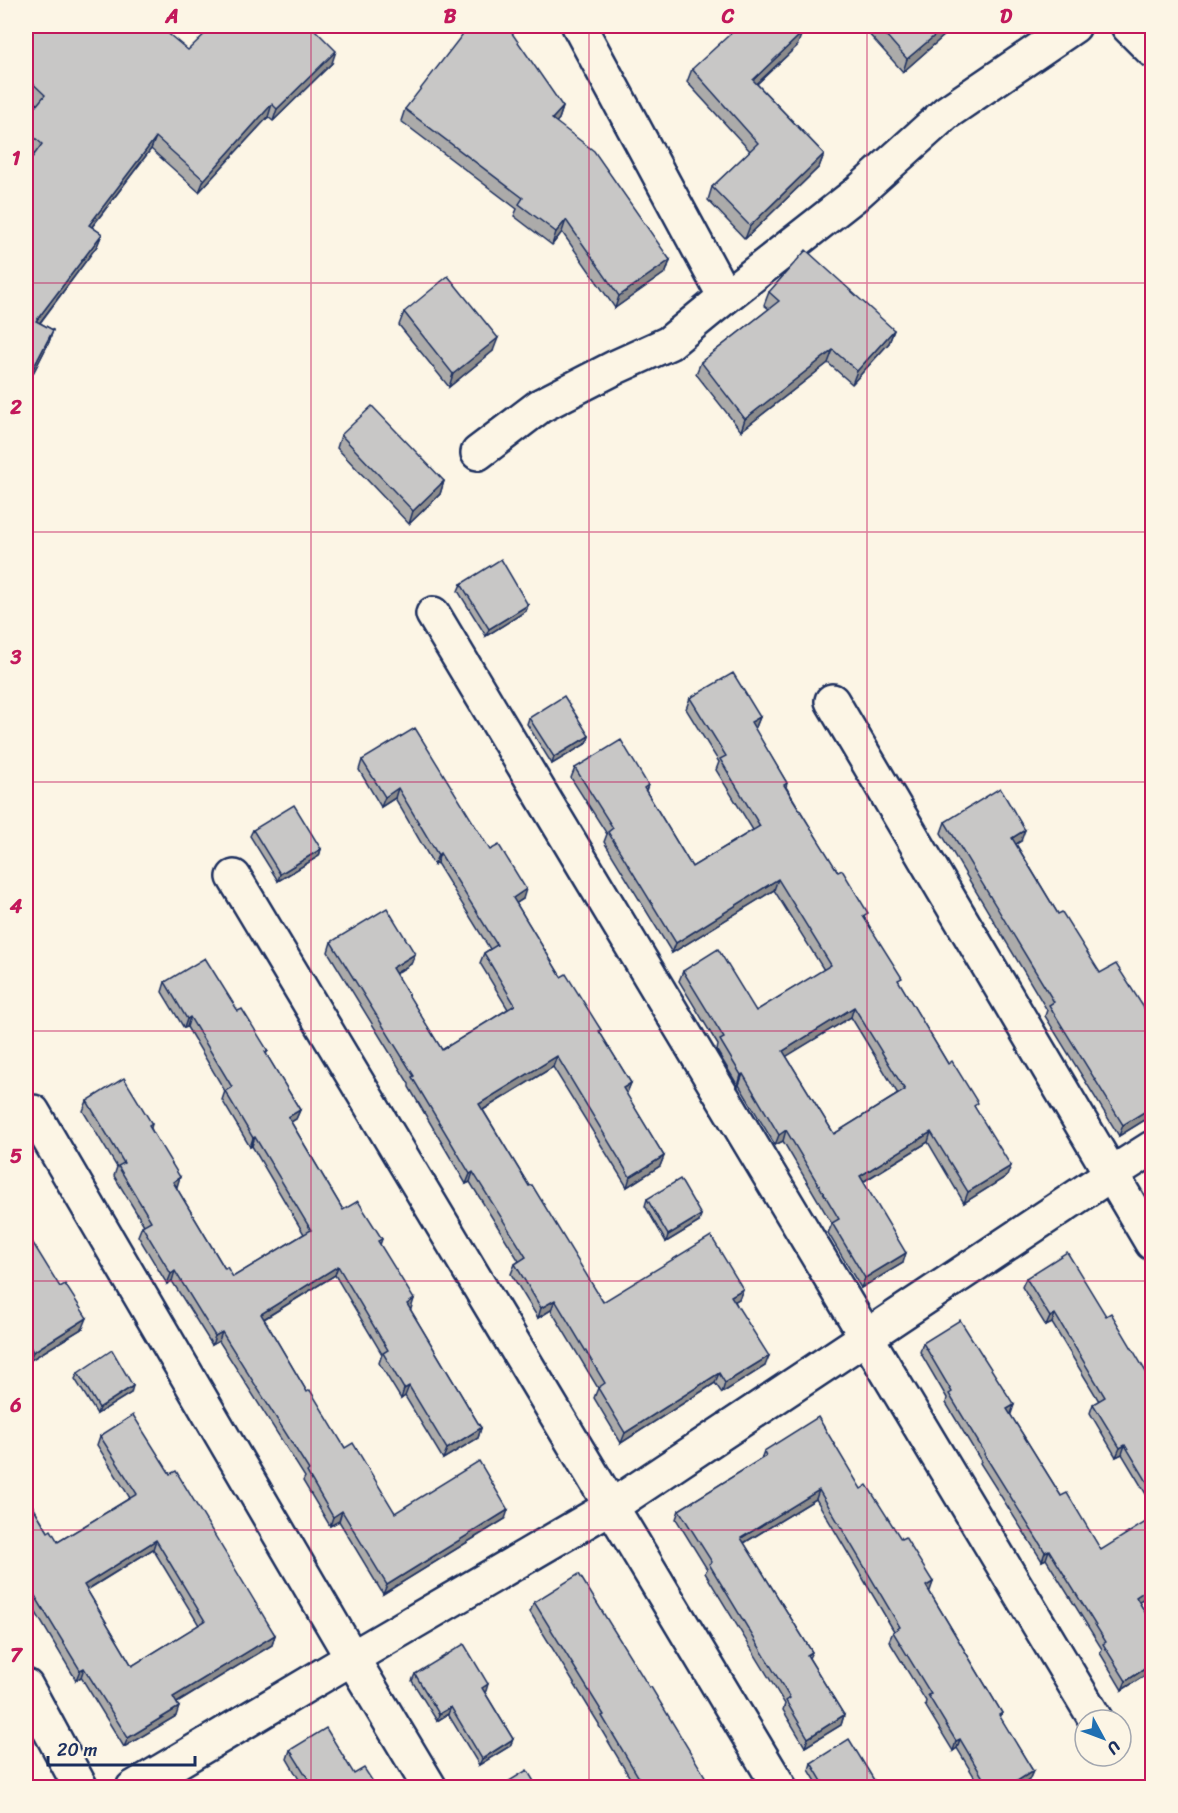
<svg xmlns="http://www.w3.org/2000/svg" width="1178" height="1813" viewBox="0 0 1178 1813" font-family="Sriracha,sans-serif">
	<rect width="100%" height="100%" fill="#fcf5e5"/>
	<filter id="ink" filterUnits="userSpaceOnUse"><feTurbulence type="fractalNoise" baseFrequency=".0167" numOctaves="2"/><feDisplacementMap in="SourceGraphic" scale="12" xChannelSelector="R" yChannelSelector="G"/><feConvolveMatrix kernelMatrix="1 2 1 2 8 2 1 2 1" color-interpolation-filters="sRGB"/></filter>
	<g filter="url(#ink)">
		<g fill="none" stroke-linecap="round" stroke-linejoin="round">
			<!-- minor casing -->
			<g stroke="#1b2f5e" stroke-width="38">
				<g id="minor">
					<path d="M579 26 725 297"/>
					<path d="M1128 26 1152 50"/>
					<path d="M478 453 540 406 616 367 669 343 725 297 855 195 946 113 1074 26"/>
					<path d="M433 614 1096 1720"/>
					<path d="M832 701 1152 1243"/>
					<path d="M234 877 780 1788"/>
					<path d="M33 1112 352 1658 430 1788"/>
					<path d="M26 1686 81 1788"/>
					<path d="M133 1788 352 1658 612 1506 1111 1174 1152 1148"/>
				</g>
			</g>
			<!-- minor -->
			<use href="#minor" stroke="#fcf5e5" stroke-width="33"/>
		</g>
		<!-- wall -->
		<g fill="#acabaa" stroke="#1b2f5e" stroke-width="1.5" fill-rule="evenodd">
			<path d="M26 26 188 50 332 63 273 121 268 117 199 192 151 149 92 227 102 234 97 246 40 323 53 330 49 342 26 387V166L34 154 26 146V118L37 104 26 93Z"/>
			<path d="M871 26H955L903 72 868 33Z"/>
			<path d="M797 46 757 84 824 154 819 167 745 239 708 200 712 187 750 151 687 82 692 69Z"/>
			<path d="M563 107 559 119 556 122 670 260 666 272 615 308 562 232 552 245 514 216 517 209 401 121 405 109Z"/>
			<path d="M769 292 894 330 889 343 852 384 828 363 741 431 696 374 701 362 769 309 764 305Z"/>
			<path d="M404 312 493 351 449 387 399 325Z"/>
			<path d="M341 435 444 481 440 494 409 524 337 448Z"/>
			<path d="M461 584 528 605 526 611 486 636 458 591Z"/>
			<path d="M690 698 760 717 756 727 754 728 787 783 786 787 866 920 900 984 976 1110 1007 1176 964 1203 928 1142 863 1182 903 1263 861 1288 828 1233 832 1224 783 1141 775 1145 739 1085 738 1086 717 1051 718 1045 679 981 683 971 756 1011 824 970 774 890 672 953 604 842 607 834 571 778 575 768 648 785 646 791 692 867 753 830 716 770 719 762 686 709ZM851 1017 898 1094 834 1134 786 1056Z"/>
			<path d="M529 718 589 736 587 743 552 764 527 724Z"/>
			<path d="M362 760 490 850 523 899 516 903 561 977 601 1030 600 1033 631 1083 626 1094 664 1156 660 1166 627 1187 553 1067 483 1110 529 1186 603 1302 743 1289 739 1299 735 1301 765 1366 722 1393 715 1383 621 1443 594 1398 598 1388 551 1310 538 1318 511 1274 515 1264 519 1261 470 1182 466 1184 409 1087V1084L328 952 331 942 415 954 411 964 395 974 442 1050 508 1009 480 963 484 953 490 949 437 863 434 865 395 798 381 807 359 770Z"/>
			<path d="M945 822 1021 841 1016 844 1058 914 1100 973 1151 1019 1152 1018V1126L1148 1118 1119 1136 1045 1016 1047 1010 941 833Z"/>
			<path d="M253 830 321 849 319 856 278 881 250 836Z"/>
			<path d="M165 982 238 1011 268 1051 266 1054 300 1110 296 1119 291 1122 343 1210 382 1239 380 1245 410 1309 481 1428 478 1438 443 1459 405 1396 401 1399 379 1363 382 1354 335 1275 264 1319 307 1392 345 1448 395 1513 505 1519 383 1594 339 1521 330 1526 303 1481 305 1477 219 1341 212 1345 172 1281 167 1284 138 1236 142 1226 144 1225 114 1176 117 1167 83 1111 87 1101 152 1124 151 1128 176 1187 225 1269 233 1277 304 1234 252 1146 250 1147 222 1100 225 1091 187 1027 184 1028 162 992Z"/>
			<path d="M647 1199 699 1222 666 1242 645 1206Z"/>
			<path d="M26 1237 83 1328 29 1361 27 1358Z"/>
			<path d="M1026 1278 1106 1316 1146 1372 1152 1378V1504L1122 1454 1116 1457 1090 1413 1093 1404 1099 1401 1052 1323 1046 1326 1022 1287Z"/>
			<path d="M923 1343 1010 1414 1061 1496 1139 1602 1152 1624V1671L1122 1690 1100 1653 1102 1649 1046 1559 1042 1561 980 1463 981 1461 946 1403 947 1398 920 1352Z"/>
			<path d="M78 1373 131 1393 97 1414 75 1379Z"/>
			<path d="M100 1436 170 1474 275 1635 272 1645 177 1703 176 1716 124 1747 81 1677 76 1680 26 1596V1495L48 1532 58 1542 130 1498 97 1445ZM153 1549 199 1625 132 1666 87 1590Z"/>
			<path d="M764 1451 861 1489 933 1582 929 1591 1002 1713 1000 1718 1033 1771 1029 1780 1018 1788H981L957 1748 953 1751 925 1705 926 1701 889 1641 893 1632 894 1631 816 1499 744 1543 812 1652 809 1658 844 1715 841 1725 805 1747 783 1710 785 1704 705 1573 707 1569 676 1519 679 1510 761 1459Z"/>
			<path d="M534 1602 712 1788H636L599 1726V1724L530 1612Z"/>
			<path d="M415 1674 486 1691H484L513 1739 510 1746 479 1765 448 1714 437 1721 412 1681Z"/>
			<path d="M290 1750 354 1774 377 1788H304L287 1759Z"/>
			<path d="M811 1763 876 1788H820L809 1770Z"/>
		</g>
		<!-- shaded-wall -->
		<g fill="#8c8b8b" stroke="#1b2f5e" stroke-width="1.5">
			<path d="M946 26H955L903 72 907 59Z"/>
			<path d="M802 33 797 46 748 92 753 80Z"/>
			<path d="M336 51 332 63 273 121 277 109Z"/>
			<path d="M272 104 268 117 199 192 204 180Z"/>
			<path d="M563 107 559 119 548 132 552 119Z"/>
			<path d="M156 137 151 149 84 237 89 225Z"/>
			<path d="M824 154 819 167 745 239 750 226Z"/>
			<path d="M566 220 562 232 552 245 556 232Z"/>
			<path d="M102 234 97 246 32 333 36 321Z"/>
			<path d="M670 260 666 272 615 308 619 296Z"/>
			<path d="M53 330 49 342 26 387 29 376Z"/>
			<path d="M894 330 889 343 852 384 857 371Z"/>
			<path d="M498 338 493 351 449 387 453 374Z"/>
			<path d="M833 350 828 363 741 431 745 419Z"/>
			<path d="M444 481 440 494 409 524 413 511Z"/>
			<path d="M528 605 526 611 486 636 489 629Z"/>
			<path d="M760 717 756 727 747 732 751 722Z"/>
			<path d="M589 736 587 743 552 764 554 757Z"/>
			<path d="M398 788 395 798 381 807 385 797Z"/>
			<path d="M1025 830 1021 841 1008 849 1012 838Z"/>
			<path d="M321 849 319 856 278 881 280 874Z"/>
			<path d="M440 853 437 863 434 865 438 855Z"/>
			<path d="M778 879 774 890 672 953 676 943Z"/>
			<path d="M526 889 523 899 509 908 513 898Z"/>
			<path d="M415 954 411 964 388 978 392 968Z"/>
			<path d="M854 1007 851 1017 779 1061 783 1051Z"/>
			<path d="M190 1017 187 1027 184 1028 187 1019Z"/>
			<path d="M557 1056 553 1067 476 1114 479 1104Z"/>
			<path d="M743 1074 739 1085 738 1086 741 1075Z"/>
			<path d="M631 1083 627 1093 619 1098 623 1088Z"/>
			<path d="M1152 1107 1148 1118 1119 1136 1123 1125Z"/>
			<path d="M300 1110 296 1119 284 1126 288 1117Z"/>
			<path d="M786 1130 783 1141 775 1145 779 1135Z"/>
			<path d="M931 1132 928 1142 856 1186 860 1176Z"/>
			<path d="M255 1137 252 1146 250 1147 253 1138Z"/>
			<path d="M664 1156 660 1166 627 1187 630 1177Z"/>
			<path d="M1011 1166 1007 1176 964 1203 968 1192Z"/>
			<path d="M473 1172 470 1182 466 1184 470 1174Z"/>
			<path d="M180 1177 177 1187 173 1182Z"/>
			<path d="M701 1215 699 1222 666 1242 668 1235Z"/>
			<path d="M906 1253 903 1263 861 1288 865 1278Z"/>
			<path d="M338 1266 335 1275 257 1323 261 1314Z"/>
			<path d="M175 1271 172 1281 167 1284 171 1274Z"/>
			<path d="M743 1289 739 1299 727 1306 731 1296Z"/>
			<path d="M414 1299 411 1309 404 1313 407 1304Z"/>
			<path d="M555 1300 551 1310 538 1318 541 1308Z"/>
			<path d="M1055 1314 1052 1323 1046 1326 1050 1317Z"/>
			<path d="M87 1318 83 1328 29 1361 33 1352Z"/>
			<path d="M222 1332 219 1341 212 1345 215 1336Z"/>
			<path d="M31 1348 27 1358 26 1359V1351Z"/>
			<path d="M769 1356 765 1366 722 1393 725 1383Z"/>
			<path d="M719 1373 715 1383 621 1443 625 1433Z"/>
			<path d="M133 1386 131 1393 97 1414 99 1408Z"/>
			<path d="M409 1386 405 1396 401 1399 404 1389Z"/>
			<path d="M1014 1405 1011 1414 1004 1418 1007 1409Z"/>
			<path d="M481 1428 478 1438 443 1459 447 1449Z"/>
			<path d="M1125 1445 1122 1454 1116 1457 1120 1448Z"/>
			<path d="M819 1490 816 1499 737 1547 741 1538Z"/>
			<path d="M508 1510 505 1519 383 1594 387 1585Z"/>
			<path d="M342 1511 339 1521 330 1526 333 1517Z"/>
			<path d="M156 1540 153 1549 80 1594 84 1585Z"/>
			<path d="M1049 1550 1046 1559 1042 1561 1045 1552Z"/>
			<path d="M933 1582 930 1591 923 1595 926 1586Z"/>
			<path d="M1152 1586V1593L1132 1606 1136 1597Z"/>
			<path d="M275 1635 272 1645 170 1707 173 1697Z"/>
			<path d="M1152 1664V1671L1122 1690 1126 1681Z"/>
			<path d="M84 1668 81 1677 76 1680 80 1670Z"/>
			<path d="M488 1684 486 1691 480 1694 482 1688Z"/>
			<path d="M179 1707 176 1716 124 1747 128 1738Z"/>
			<path d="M451 1707 448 1714 437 1721 439 1714Z"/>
			<path d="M844 1715 841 1725 805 1747 808 1738Z"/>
			<path d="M513 1739 510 1746 479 1765 482 1759Z"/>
			<path d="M960 1739 957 1748 953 1751 956 1741Z"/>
			<path d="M1033 1771 1029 1780 1018 1788H1006Z"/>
		</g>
		<!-- building -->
		<g fill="#c8c7c6" stroke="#1b2f5e" stroke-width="1.5" fill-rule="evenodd">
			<path d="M26 26H159L188 50 213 26H311L336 51 277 109 272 104 204 180 156 137 89 225 102 234 36 321 53 330 29 376 26 375V166L42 144 26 130V118L45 95 26 77Z"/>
			<path d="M469 26H507L563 107 552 119 594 151 670 260 619 296 566 220 556 232 519 204 523 198 405 109Z"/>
			<path d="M739 26H795L802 33 753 80 824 154 750 226 712 187 758 143 692 69Z"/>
			<path d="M878 26H946L907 59Z"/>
			<path d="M806 250 894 330 857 371 833 350 745 419 701 362 779 301 769 292Z"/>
			<path d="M448 276 498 338 453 374 404 312Z"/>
			<path d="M372 406 444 481 413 511 341 435Z"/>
			<path d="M501 559 528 605 489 629 461 584Z"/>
			<path d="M733 673 760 717 751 722 787 783 784 785 838 872 842 870 868 913 863 916 902 978 898 980 948 1064 952 1061 978 1103 974 1106 1011 1166 968 1192 931 1132 860 1176 906 1253 865 1278 832 1223 839 1219 786 1130 779 1135 743 1074 741 1075 720 1040 724 1038 683 971 718 949 756 1011 831 965 778 879 676 943 608 832 613 828 575 768 621 740 648 785 644 788 692 867 760 826 720 759 726 756 690 698ZM854 1007 905 1090 834 1134 783 1051Z"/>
			<path d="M564 696 589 736 554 757 529 718Z"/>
			<path d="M415 728 490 850 499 845 526 889 513 898 561 977 566 974 601 1030 599 1031 631 1083 623 1088 664 1156 630 1177 557 1056 479 1104 529 1186 532 1185 603 1302 711 1236 743 1289 731 1296 769 1356 725 1383 719 1373 625 1433 598 1388 605 1383 555 1300 541 1308 515 1264 526 1257 473 1172 470 1174 412 1077 414 1076 331 942 387 908 415 954 392 968 442 1050 515 1005 484 953 497 945 440 853 438 855 398 788 385 797 362 760Z"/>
			<path d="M1000 788 1025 830 1012 838 1058 914 1062 912 1100 973 1116 964 1151 1019 1152 1018V1108V1107L1123 1125 1049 1005 1054 1002 945 822Z"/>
			<path d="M294 805 321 849 280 874 253 830Z"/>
			<path d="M205 958 238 1011 242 1009 268 1051 265 1052 300 1110 288 1117 343 1210 358 1201 382 1239 378 1241 414 1299 407 1304 481 1428 447 1449 409 1386 404 1389 383 1353 388 1350 338 1266 261 1314 307 1392 310 1390 345 1448 353 1443 395 1513 479 1461 508 1510 387 1585 342 1511 333 1517 307 1472 309 1470 222 1332 215 1336 175 1271 171 1274 142 1226 151 1221 118 1166 124 1163 87 1101 124 1078 152 1124 149 1126 180 1177 173 1182 225 1269 227 1267 233 1277 311 1230 255 1137 253 1138 225 1091 232 1087 190 1017 187 1019 165 982Z"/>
			<path d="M680 1179 701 1215 668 1235 647 1199Z"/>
			<path d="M28 1235 60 1287 65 1284 87 1318 33 1352 31 1348 26 1351V1237Z"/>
			<path d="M1067 1252 1106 1316 1111 1313 1146 1372 1148 1371 1152 1378V1490L1125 1445 1120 1448 1093 1404 1105 1397 1055 1314 1050 1317 1026 1278Z"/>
			<path d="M960 1320 1014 1405 1007 1409 1061 1496 1067 1493 1101 1550 1152 1518V1586L1136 1597 1152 1624V1664L1126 1681 1103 1644 1106 1642 1049 1550 1045 1552 984 1454 985 1453 949 1394 952 1392 923 1343Z"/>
			<path d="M112 1350 133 1386 99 1408 78 1373Z"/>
			<path d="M133 1415 170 1474 176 1471 275 1635 173 1697 179 1707 128 1738 84 1668 80 1670 26 1581V1495L48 1532 51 1530 58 1542 137 1494 100 1436ZM156 1540 205 1621 132 1666 84 1585Z"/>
			<path d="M818 1417 861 1489 867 1485 901 1539 905 1537 933 1582 926 1586 1002 1713 999 1715 1033 1771 1006 1788H989L960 1739 956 1741 928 1695 931 1694 893 1632 900 1627 819 1490 741 1538 812 1652 807 1655 844 1715 808 1738 786 1701 790 1698 709 1564 712 1562 679 1510 766 1456 764 1451Z"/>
			<path d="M579 1574 649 1687H651L712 1788H645L602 1716 604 1715 534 1602Z"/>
			<path d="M464 1644 488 1684 482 1688 513 1739 482 1759 451 1707 439 1714 415 1674Z"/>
			<path d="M326 1728 354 1774 364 1768 377 1788H314L290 1750Z"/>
			<path d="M849 1739 877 1785 874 1788H826L811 1763Z"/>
			<path d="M527 1770 538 1788H498Z"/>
		</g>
	</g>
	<!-- grid -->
	<path fill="none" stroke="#c2185b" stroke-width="1.5" stroke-opacity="0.55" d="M311 26V1788M589 26V1788M867 26V1788M26 283H1152M26 532H1152M26 782H1152M26 1031H1152M26 1281H1152M26 1530H1152"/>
	<!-- margin -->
	<rect width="1178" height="1813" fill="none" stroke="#fcf5e5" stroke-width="66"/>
	<!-- north arrow -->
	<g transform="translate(1103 1738) rotate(131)"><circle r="28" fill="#fcf5e5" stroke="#a2a6af" stroke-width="1.5"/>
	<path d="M0-4.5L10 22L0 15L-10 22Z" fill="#1f6fb2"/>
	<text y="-9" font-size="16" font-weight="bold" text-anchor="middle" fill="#1b2f5e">U</text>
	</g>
	<!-- scale -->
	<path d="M48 1756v9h147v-9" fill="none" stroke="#1b2f5e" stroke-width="3"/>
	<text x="57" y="1756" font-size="18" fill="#1b2f5e" stroke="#fcf5e5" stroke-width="4.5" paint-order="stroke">20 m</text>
	<rect x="33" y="33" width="1112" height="1747" fill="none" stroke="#c2185b" stroke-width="2"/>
	<g font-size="20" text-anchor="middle" font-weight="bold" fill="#c2185b">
		<text x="172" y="23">A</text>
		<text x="450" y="23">B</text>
		<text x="728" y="23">C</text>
		<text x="1006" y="23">D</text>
		<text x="16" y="165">1</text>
		<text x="16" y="414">2</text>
		<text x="16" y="664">3</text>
		<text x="16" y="913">4</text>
		<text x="16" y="1163">5</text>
		<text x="16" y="1412">6</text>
		<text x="16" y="1662">7</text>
	</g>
</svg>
